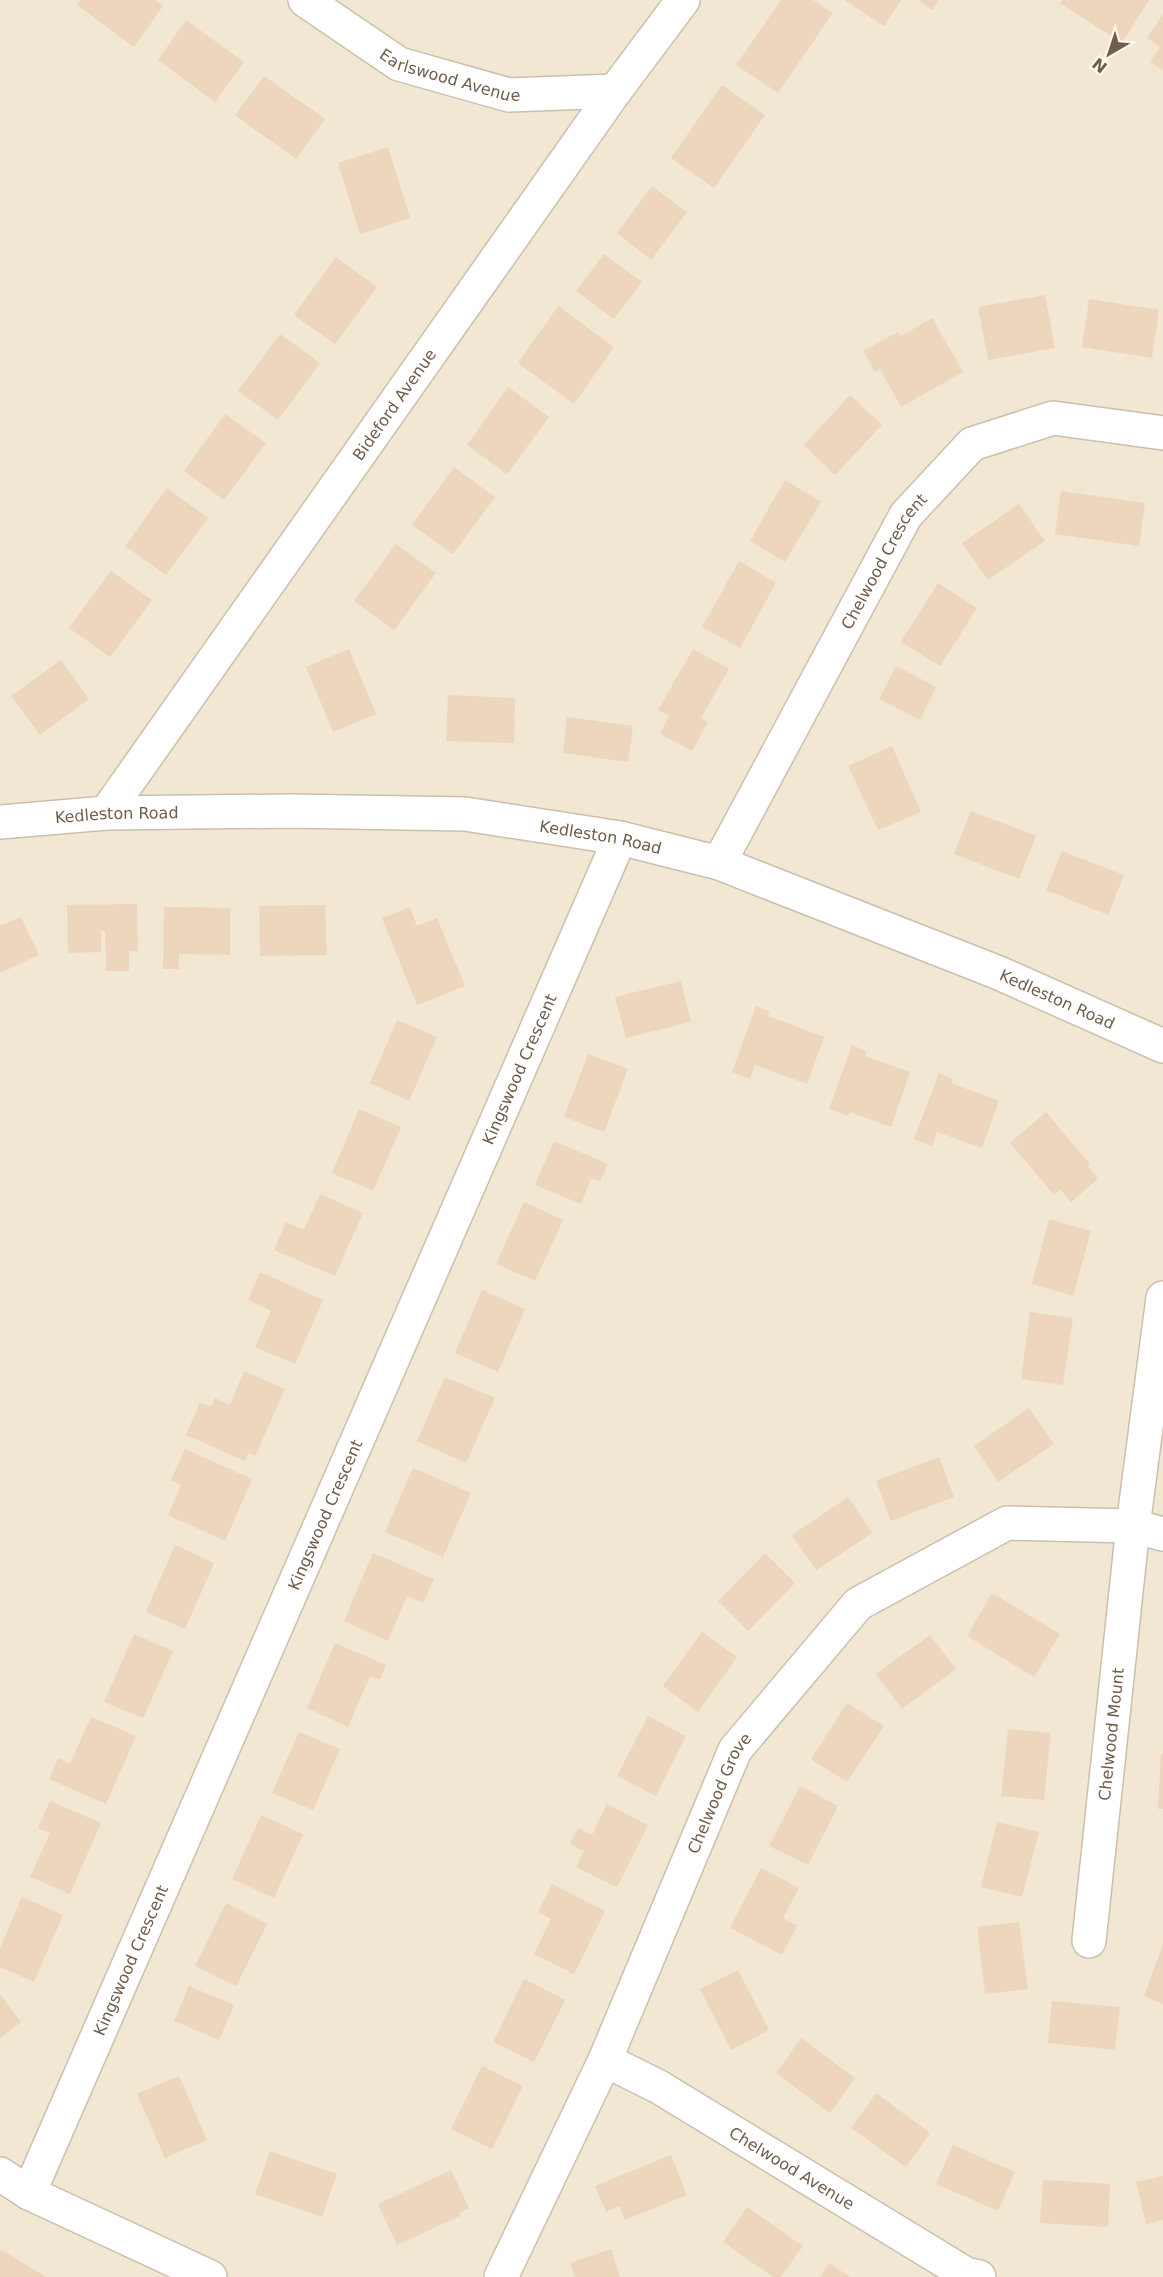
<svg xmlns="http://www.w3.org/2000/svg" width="1163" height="2277" viewBox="0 0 1163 2277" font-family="'DejaVu Sans',sans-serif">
	<rect width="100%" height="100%" fill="#faf4e3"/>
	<!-- residential -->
	<rect fill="#f1e7d2" x="0" y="0" width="1163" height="2277"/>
	<!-- building -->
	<g fill="#edd6bd">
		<path d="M81 0H155L163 6 134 47 77 5Z"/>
		<path d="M781 0H813L833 13 778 93 736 65Z"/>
		<path d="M845 0H901L884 26Z"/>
		<path d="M918 0H939L932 10Z"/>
		<path d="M1062 0H1149L1122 43 1060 3Z"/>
		<path d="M1163 14V70L1150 62 1160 47 1147 38Z"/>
		<path d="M186 20 244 62 215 102 158 60Z"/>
		<path d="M264 76 325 119 296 159 235 115Z"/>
		<path d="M722 85 765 115 714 188 671 158Z"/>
		<path d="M388 147 410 218 360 234 338 163Z"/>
		<path d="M652 186 687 212 651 260 617 233Z"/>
		<path d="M604 254 642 282 614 319 576 291Z"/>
		<path d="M336 257 377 287 335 344 294 315Z"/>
		<path d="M1045 295 1055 348 988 360 978 307Z"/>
		<path d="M1089 299 1159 310 1152 358 1082 347Z"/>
		<path d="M558 306 614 347 574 404 518 363Z"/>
		<path d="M932 318 963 372 901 407 880 369 875 372 863 351 898 332 901 336Z"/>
		<path d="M280 334 320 363 278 420 238 391Z"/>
		<path d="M508 387 549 417 507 474 467 445Z"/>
		<path d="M850 395 882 425 835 475 804 445Z"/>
		<path d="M225 414 266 443 224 500 184 471Z"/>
		<path d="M454 467 495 497 453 554 412 525Z"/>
		<path d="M785 480 821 502 785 562 750 541Z"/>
		<path d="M167 488 208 518 166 575 125 546Z"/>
		<path d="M1061 491 1145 503 1139 546 1055 534Z"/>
		<path d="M1019 504 1045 541 988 580 962 543Z"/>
		<path d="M396 544 436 573 394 630 354 601Z"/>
		<path d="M739 561 776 583 740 648 702 627Z"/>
		<path d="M111 571 152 600 110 657 69 628Z"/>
		<path d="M938 583 977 608 940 666 901 642Z"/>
		<path d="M349 649 376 714 333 732 306 667Z"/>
		<path d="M693 649 729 669 701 718 708 722 692 751 660 734 669 716 658 710Z"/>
		<path d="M61 660 89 699 40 735 11 696Z"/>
		<path d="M896 666 936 687 920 720 879 699Z"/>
		<path d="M448 695 515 698 514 743 446 741Z"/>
		<path d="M567 717 633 726 628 762 563 753Z"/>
		<path d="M892 746 921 812 878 830 848 766Z"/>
		<path d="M971 811 1036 836 1019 879 954 854Z"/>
		<path d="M1062 851 1124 875 1108 915 1046 890Z"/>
		<path d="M137 904 138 951H129V971H106L105 931H101V952L68 953 67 905Z"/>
		<path d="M325 905 327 955 260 956 259 906Z"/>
		<path d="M164 907 230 908V955L179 954V969H163Z"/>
		<path d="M410 907 417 926 437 918 465 986 417 1005 382 918Z"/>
		<path d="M21 917 39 955 0 973V926Z"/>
		<path d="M681 981 691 1022 626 1038 615 997Z"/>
		<path d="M756 1006 770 1012 768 1016 824 1037 807 1084 755 1065 750 1079 732 1072Z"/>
		<path d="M397 1020 437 1037 409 1101 370 1083Z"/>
		<path d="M852 1045 866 1051 865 1056 910 1072 891 1127 850 1112 848 1116 829 1109Z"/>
		<path d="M588 1054 628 1069 604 1132 564 1117Z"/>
		<path d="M939 1073 953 1079 951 1083 999 1101 982 1148 937 1132 932 1146 914 1139Z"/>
		<path d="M359 1109 401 1127 373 1191 332 1173Z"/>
		<path d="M1046 1112 1090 1164 1088 1166 1098 1179 1071 1202 1060 1189 1054 1195 1010 1143Z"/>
		<path d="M554 1141 608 1164 600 1182 591 1178 581 1204 535 1185Z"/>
		<path d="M320 1194 363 1213 335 1276 274 1250 286 1222 304 1230Z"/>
		<path d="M524 1202 563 1220 535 1281 496 1264Z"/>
		<path d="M1049 1219 1091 1231 1073 1296 1032 1284Z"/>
		<path d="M260 1272 323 1300 295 1364 255 1347 271 1311 248 1300Z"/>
		<path d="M482 1290 525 1309 498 1372 455 1353Z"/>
		<path d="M1030 1312 1073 1318 1063 1385 1021 1379Z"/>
		<path d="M244 1371 285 1389 255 1456 248 1453 245 1461 186 1435 200 1402 211 1407 215 1398 230 1405Z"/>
		<path d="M445 1377 495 1398 466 1463 417 1441Z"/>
		<path d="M1029 1408 1054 1444 998 1482 974 1446Z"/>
		<path d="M185 1449 252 1479 225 1541 168 1515 181 1485 171 1480Z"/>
		<path d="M939 1457 954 1497 891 1521 876 1481Z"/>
		<path d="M413 1468 471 1493 443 1557 385 1532Z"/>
		<path d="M848 1497 872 1533 816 1570 792 1535Z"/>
		<path d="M175 1545 214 1563 185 1629 146 1612Z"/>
		<path d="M373 1553 434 1579 423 1603 407 1596 388 1641 344 1621Z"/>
		<path d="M765 1553 795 1583 748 1631 718 1601Z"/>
		<path d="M992 1593 1060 1634 1034 1677 967 1636Z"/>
		<path d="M702 1632 737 1657 698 1712 663 1686Z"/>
		<path d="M134 1634 173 1651 143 1718 104 1702Z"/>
		<path d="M930 1635 956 1669 902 1709 876 1674Z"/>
		<path d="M335 1643 386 1665 380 1680 370 1676 348 1727 307 1708Z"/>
		<path d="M847 1703 884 1726 847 1782 811 1759Z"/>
		<path d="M648 1716 686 1736 656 1796 617 1776Z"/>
		<path d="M91 1717 136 1736 106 1804 49 1779 58 1758 70 1764Z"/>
		<path d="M1008 1729 1051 1733 1044 1800 1001 1796Z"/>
		<path d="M299 1732 340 1749 313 1810 272 1793Z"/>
		<path d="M1161 1754H1163V1809H1158Z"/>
		<path d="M800 1786 838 1806 808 1865 769 1846Z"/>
		<path d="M50 1801 101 1823 70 1894 30 1877 50 1833 38 1828Z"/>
		<path d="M607 1804 648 1825 617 1887 576 1867 584 1851 570 1844 578 1828 592 1835Z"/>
		<path d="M261 1815 303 1834 274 1898 232 1879Z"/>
		<path d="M997 1822 1039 1832 1022 1897 981 1887Z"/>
		<path d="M761 1868 799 1888 783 1918 797 1926 782 1955 730 1928Z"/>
		<path d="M552 1884 605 1911 574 1974 534 1954 551 1919 538 1912Z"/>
		<path d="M22 1897 63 1915 34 1982 0 1967V1948Z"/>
		<path d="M226 1903 267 1924 236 1986 195 1966Z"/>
		<path d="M1019 1922 1028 1989 985 1994 977 1927Z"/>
		<path d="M1163 1944V2004L1144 1996Z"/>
		<path d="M738 1970 769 2030 731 2050 700 1989Z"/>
		<path d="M524 1979 565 2000 534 2062 493 2042Z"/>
		<path d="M189 1986 234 2005 219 2040 174 2021Z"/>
		<path d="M0 1994 21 2022 0 2038Z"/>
		<path d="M1052 2001 1120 2007 1115 2050 1048 2043Z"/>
		<path d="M801 2038 855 2078 830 2113 776 2073Z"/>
		<path d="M482 2066 523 2086 492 2149 451 2129Z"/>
		<path d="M179 2076 207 2140 165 2158 137 2094Z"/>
		<path d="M876 2093 930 2133 906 2167 851 2128Z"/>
		<path d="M953 2145 1015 2172 998 2211 936 2184Z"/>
		<path d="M270 2151 337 2174 322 2217 255 2194Z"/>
		<path d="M671 2155 687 2195 625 2220 619 2206 606 2212 595 2186Z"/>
		<path d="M451 2170 469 2208 459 2213 460 2216 397 2245 378 2204Z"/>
		<path d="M1163 2176V2220L1146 2224 1136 2182Z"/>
		<path d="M1043 2180 1110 2184 1108 2227 1040 2223Z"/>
		<path d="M747 2207 803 2246 781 2277H773L723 2242Z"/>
		<path d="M0 2249 46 2277H0Z"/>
		<path d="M611 2249 620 2277H575L570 2263Z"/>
		<path d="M829 2263 850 2277H820Z"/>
	</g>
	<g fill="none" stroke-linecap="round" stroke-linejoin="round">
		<!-- minor casing -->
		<g stroke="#cdbfad" stroke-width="36">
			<g id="minor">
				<path id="s1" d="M305 0 399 64 509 95 615 91"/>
				<path id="s2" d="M106 813 615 91 683 0"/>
				<path id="s3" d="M0 822 106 813 290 811 465 814 620 838 719 863 999 973 1163 1046"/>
				<path id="s4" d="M719 863 906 515 972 444 1053 418 1163 433"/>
				<path id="s5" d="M1089 1941 1133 1526 1163 1298"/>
				<path id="s6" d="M605 2060 659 2087 966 2274 979 2277"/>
				<path d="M0 2174 29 2193 210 2277"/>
				<path id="s7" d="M29 2193 620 838"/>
				<path id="s8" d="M501 2277 605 2060 735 1750 858 1604 1007 1523 1133 1526 1163 1534"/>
			</g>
		</g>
		<!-- minor -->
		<use href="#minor" stroke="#fff" stroke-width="33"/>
	</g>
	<g text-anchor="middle" stroke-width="5" stroke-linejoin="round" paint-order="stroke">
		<!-- street labels -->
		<g font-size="16" fill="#705d4b" stroke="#fdf8e9">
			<text dy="6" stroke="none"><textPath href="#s1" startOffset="166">Earlswood Avenue</textPath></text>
			<text dy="6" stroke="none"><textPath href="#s2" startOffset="500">Bideford Avenue</textPath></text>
			<text dy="6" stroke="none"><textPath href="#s4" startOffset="344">Chelwood Crescent</textPath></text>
			<text dy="6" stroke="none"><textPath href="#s3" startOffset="117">Kedleston Road</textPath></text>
			<text dy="6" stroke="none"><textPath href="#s3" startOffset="603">Kedleston Road</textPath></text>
			<text dy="6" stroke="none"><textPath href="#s3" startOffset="1089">Kedleston Road</textPath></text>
			<text dy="6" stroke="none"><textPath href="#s7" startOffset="1226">Kingswood Crescent</textPath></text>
			<text dy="6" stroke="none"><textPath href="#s7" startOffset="740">Kingswood Crescent</textPath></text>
			<text dy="6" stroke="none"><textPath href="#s5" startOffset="208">Chelwood Mount</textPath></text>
			<text dy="6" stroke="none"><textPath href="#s8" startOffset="531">Chelwood Grove</textPath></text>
			<text dy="6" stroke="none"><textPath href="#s7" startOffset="254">Kingswood Crescent</textPath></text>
			<text dy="6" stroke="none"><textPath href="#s6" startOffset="216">Chelwood Avenue</textPath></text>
		</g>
	</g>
	<!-- north arrow -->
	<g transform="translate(1109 54) rotate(219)" stroke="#fdf8e9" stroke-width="4.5" paint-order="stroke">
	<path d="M0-4.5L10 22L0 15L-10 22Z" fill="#705d4b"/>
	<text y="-9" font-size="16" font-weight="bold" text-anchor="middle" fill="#705d4b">N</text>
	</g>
</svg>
